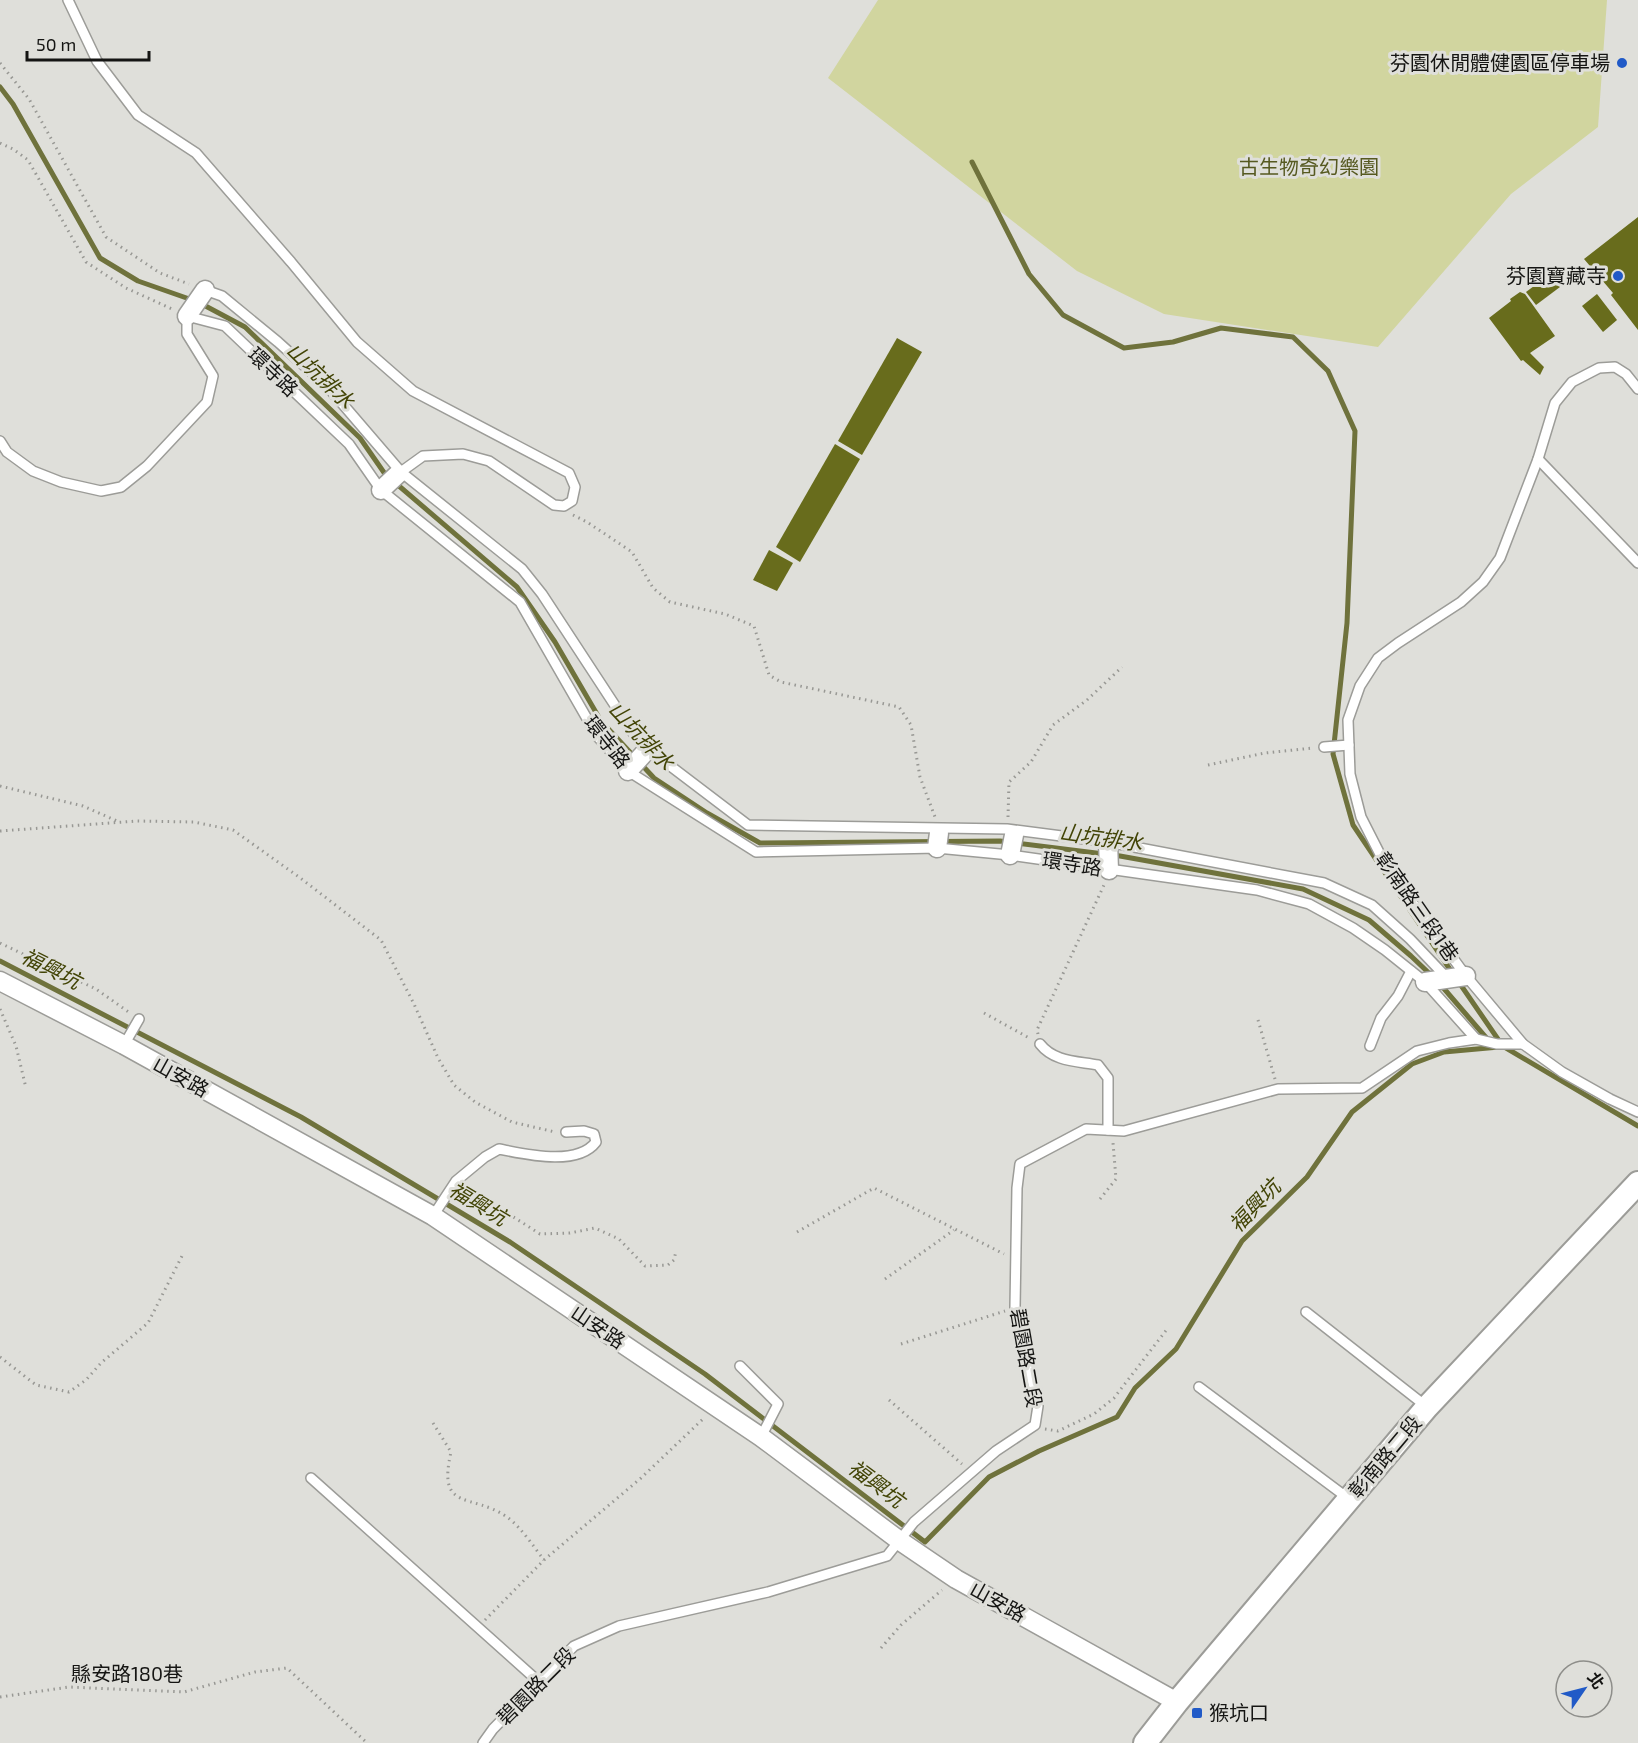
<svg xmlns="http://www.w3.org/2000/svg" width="1638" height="1743" viewBox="0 0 1638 1743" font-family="'Exo 2','Noto Sans TC',sans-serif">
	<rect width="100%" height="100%" fill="#dfdfda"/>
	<!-- green -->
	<path fill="#d1d59f" d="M878 0H1607L1598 127 1511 194 1378 347 1164 314 1077 271 828 78Z"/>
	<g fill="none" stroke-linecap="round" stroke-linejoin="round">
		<!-- stream -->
		<g stroke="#6f723c" stroke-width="5">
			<path d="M0 87 13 104 100 258 138 281 198 302 245 327 360 438 385 474 517 587 555 642 601 721 654 778 707 813 760 843 1000 841 1120 856 1303 889 1369 920 1411 956 1432 976"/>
			<path d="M972 162 1029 274 1063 315 1124 348 1173 342 1221 328 1293 337 1328 371 1355 431 1347 623 1333 754 1353 825 1453 974"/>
			<path d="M0 961 301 1117 510 1242 705 1374 925 1542 989 1477 1039 1451 1117 1417 1135 1388 1176 1349 1242 1241 1307 1177 1352 1112 1412 1064 1444 1052 1499 1047"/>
			<path d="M1458 981 1502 1045"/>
			<path d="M1440 984 1489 1041"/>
			<path d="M1501 1045 1638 1126"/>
		</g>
	</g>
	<!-- building -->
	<g fill="#686c1c">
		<path d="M1638 217V330L1611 295 1613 293 1584 259Z"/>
		<path d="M1550 274 1560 287 1536 305 1526 292Z"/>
		<path d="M1520 292 1525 294 1555 336 1530 353 1544 367 1540 375 1523 360 1521 361 1489 318 1511 301 1510 299Z"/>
		<path d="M1597 294 1617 320 1603 332 1582 306Z"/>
		<path d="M897 338 922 352 862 455 838 441Z"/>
		<path d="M835 444 860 459 800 562 776 547Z"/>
		<path d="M769 550 793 563 777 591 753 580Z"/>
	</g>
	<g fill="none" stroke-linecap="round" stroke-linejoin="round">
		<!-- service casing -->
		<g stroke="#9c9c98" stroke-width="12">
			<g id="service">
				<path d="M68 0 97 61 138 115 196 153 291 262 357 342 413 391 569 473 575 487 572 501 564 506 554 505 489 461 463 454 423 456 398 474"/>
				<path d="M205 290 222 296 278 342 328 387 401 472 522 569 542 594 633 733 648 749 748 825 1007 829 1108 842 1324 883 1372 905 1410 939 1447 978"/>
				<path d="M1638 389 1626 374 1615 367 1599 368 1572 382 1555 403 1538 459 1500 558 1483 582 1461 602 1398 643 1378 658 1360 686 1348 720 1350 774 1361 817 1387 868 1466 976 1523 1044 1562 1072 1610 1099 1638 1112"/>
				<path d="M0 441 7 452 33 471 61 482 101 491 121 487 147 466 207 402 213 376 187 334V316L225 326 349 444 381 490 520 602 597 736 628 771 756 852 937 848 1010 855 1257 890 1309 904 1353 928 1385 950 1425 982 1476 1039"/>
				<path d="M1538 459 1638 563"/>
				<path d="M1324 747 1349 745"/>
				<path d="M1040 1044C1054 1062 1077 1061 1098 1065L1108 1078V1130"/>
				<path d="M124 1045 139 1019"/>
				<path d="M1370 1046 1381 1018 1398 996 1411 971"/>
				<path d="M433 1216 456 1181 485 1157 499 1149C525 1154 577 1167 596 1142L594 1134 584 1131 566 1132"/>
				<path d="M1306 1312 1427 1407"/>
				<path d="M740 1366 778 1404 761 1437"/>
				<path d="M1199 1387 1349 1499"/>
				<path d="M311 1478 539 1682"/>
				<path d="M483 1743 493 1729 574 1646 619 1626 768 1592 887 1556 914 1522 996 1451 1035 1425 1038 1406 1015 1307 1017 1188 1020 1164 1086 1129 1124 1131 1278 1089 1362 1088 1417 1051 1449 1043 1476 1039 1497 1044H1523"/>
			</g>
		</g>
		<!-- minor casing -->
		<g stroke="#9c9c98" stroke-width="21">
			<g id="minor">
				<path d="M187 316 205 290"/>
				<path d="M381 490 398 474"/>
				<path d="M628 771 648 749"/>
				<path d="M1108 842 1109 870"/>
				<path d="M937 848 939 833"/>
				<path d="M1010 855 1014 835"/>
				<path d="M0 981 124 1045 433 1216 761 1437 900 1541 956 1579 1177 1702"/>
				<path d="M1425 982 1466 976"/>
			</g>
		</g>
		<!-- tertiary casing -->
		<g stroke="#9c9c98" stroke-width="26">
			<path id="tertiary" d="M1145 1743 1177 1702 1427 1407 1638 1183"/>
		</g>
		<!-- path -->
		<g stroke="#989894" stroke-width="3" stroke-dasharray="1.5 4.5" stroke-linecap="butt">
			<path d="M0 63 29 99 106 237 160 273 189 284"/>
			<path d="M0 143 13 149 28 160 86 262 126 288 172 309"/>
			<path d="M573 515 587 522 632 552 653 588 670 602 725 614 754 626 769 675 781 682 899 707 911 725 920 777 935 817"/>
			<path d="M1208 765 1265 753 1313 748"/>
			<path d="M0 786 83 806 117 821"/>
			<path d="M1008 817 1009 782 1031 762 1053 725 1087 700 1122 667"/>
			<path d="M0 831 137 821 194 822 233 830 299 877 381 940 414 1004 438 1058 454 1085 475 1102 512 1122 555 1132"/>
			<path d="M0 943 96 989 130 1013"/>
			<path d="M0 1009 16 1046 26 1088"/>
			<path d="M984 1013 1031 1039"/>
			<path d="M1258 1020 1275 1079"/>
			<path d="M1038 1034 1037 1030 1104 885"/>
			<path d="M468 1188 540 1234 570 1233 595 1228 619 1239 645 1266 668 1265 674 1260 676 1251"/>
			<path d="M1100 1199 1116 1179 1113 1143"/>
			<path d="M797 1232 874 1188 1004 1254"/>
			<path d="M885 1279 954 1230"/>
			<path d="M901 1344 1005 1311"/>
			<path d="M0 1357 36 1385 69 1392 86 1380 101 1363 148 1323 183 1254"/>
			<path d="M889 1400 962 1464"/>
			<path d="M433 1423 451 1452C437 1513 471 1492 507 1517 520 1526 534 1547 544 1560"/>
			<path d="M1045 1429 1058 1431 1094 1414 1114 1398 1168 1328"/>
			<path d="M485 1620 544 1560 641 1478 703 1419"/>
			<path d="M881 1648 901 1625 942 1590"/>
			<path d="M0 1697 69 1687 184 1692 255 1672 287 1668 367 1743"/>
		</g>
		<!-- service -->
		<use href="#service" stroke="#fff" stroke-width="9"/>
		<!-- minor -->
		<use href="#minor" stroke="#fff" stroke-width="18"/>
		<!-- tertiary -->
		<use href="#tertiary" stroke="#fff" stroke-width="22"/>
	</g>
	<!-- markers -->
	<g fill="#215ac7" stroke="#dfdfda" stroke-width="2">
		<circle cx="1622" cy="63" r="6"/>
		<circle cx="1618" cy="276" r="6"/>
		<rect x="1191" y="1707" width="12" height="12" rx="3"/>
	</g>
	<g text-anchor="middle" stroke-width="6" stroke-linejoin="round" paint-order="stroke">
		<!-- poi labels -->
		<g font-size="20" fill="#151513" stroke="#dfdfda" text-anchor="end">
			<text x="1610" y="70">芬園休閒體健園區停車場</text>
			<text x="1606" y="283">芬園寶藏寺</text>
			<text x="1209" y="1720" text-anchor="start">猴坑口</text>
		</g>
		<!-- park labels -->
		<g font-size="20" fill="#565920" stroke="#dfdfda">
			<text x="1309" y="174">古生物奇幻樂園</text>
		</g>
		<!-- street labels -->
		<g font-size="20" fill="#151513" stroke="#dfdfda">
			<text transform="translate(273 372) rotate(44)" y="7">環寺路</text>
			<text transform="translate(607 742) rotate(52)" y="7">環寺路</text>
			<text transform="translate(1072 864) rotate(9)" y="7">環寺路</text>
			<text transform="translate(1417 907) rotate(55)" y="7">彰南路三段1巷</text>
			<text transform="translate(181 1077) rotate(29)" y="7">山安路</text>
			<text transform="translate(598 1327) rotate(34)" y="7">山安路</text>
			<text transform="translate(1026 1358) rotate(80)" y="7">碧園路二段</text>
			<text transform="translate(1385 1457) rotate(-50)" y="7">彰南路二段</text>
			<text transform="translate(998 1602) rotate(29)" y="7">山安路</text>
			<text x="127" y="1681">縣安路180巷</text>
			<text transform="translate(536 1686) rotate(-45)" y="7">碧園路二段</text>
		</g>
		<!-- water labels -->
		<g font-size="21" font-style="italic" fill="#424406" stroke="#dfdfda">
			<text transform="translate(320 376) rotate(44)" y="7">山坑排水</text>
			<text transform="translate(641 736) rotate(47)" y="7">山坑排水</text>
			<text transform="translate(1101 838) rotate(8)" y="7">山坑排水</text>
			<text transform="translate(51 969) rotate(27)" y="7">福興坑</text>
			<text transform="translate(478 1204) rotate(31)" y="7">福興坑</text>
			<text transform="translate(1255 1206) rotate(-46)" y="7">福興坑</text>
			<text transform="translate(876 1484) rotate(37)" y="7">福興坑</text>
		</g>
	</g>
	<!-- north arrow -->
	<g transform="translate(1584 1689) rotate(55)"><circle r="28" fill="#dfdfda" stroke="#8e8e8a" stroke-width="1.5"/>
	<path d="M0-4.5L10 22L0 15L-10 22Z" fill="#215ac7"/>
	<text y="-9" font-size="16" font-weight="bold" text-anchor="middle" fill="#151513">北</text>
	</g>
	<!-- scale -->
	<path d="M27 51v9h122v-9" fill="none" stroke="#151513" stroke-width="3"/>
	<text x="36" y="51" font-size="18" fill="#151513" stroke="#dfdfda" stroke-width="4.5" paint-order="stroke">50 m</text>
</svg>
